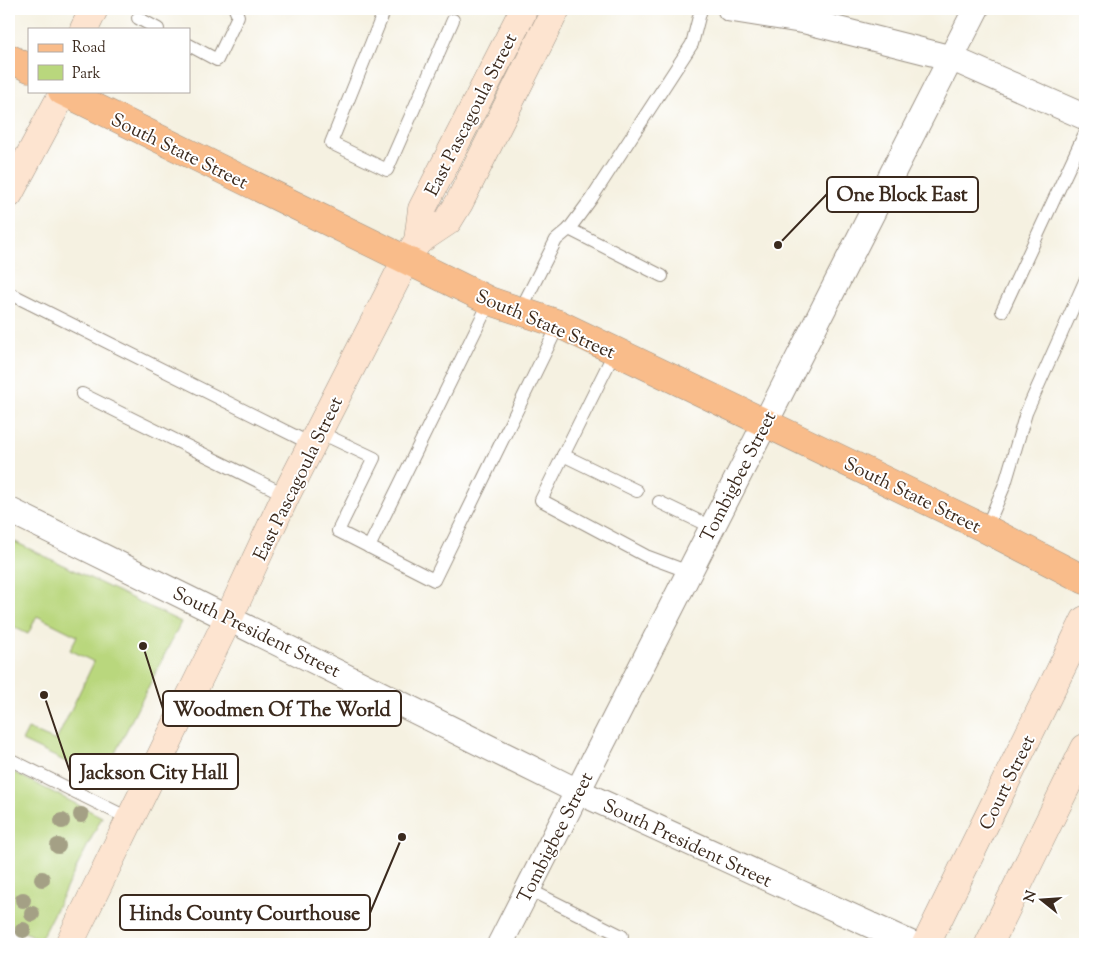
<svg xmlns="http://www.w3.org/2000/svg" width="1094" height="953" viewBox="0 0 1094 953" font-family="'Sorts Mill Goudy',serif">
	<rect width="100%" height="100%" fill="#fff"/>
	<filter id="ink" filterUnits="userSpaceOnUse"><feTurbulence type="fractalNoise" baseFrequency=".02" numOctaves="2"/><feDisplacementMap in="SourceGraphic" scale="10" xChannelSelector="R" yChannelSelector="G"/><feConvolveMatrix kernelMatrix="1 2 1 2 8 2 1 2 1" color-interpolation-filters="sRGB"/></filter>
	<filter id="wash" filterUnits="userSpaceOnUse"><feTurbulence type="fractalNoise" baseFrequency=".0096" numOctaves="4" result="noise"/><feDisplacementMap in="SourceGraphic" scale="20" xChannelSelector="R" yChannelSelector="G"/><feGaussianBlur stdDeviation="1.12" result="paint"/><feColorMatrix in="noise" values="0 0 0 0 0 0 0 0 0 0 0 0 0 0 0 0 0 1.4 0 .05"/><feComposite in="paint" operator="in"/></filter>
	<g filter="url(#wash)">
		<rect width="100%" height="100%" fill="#f5f1e1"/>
		<!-- green -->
		<g fill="#b9d77d" stroke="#7a804e">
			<path d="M9 539 181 622 102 779 22 741 28 729 56 741 94 662 70 650 77 636 37 616 28 634 9 625Z"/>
			<path d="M9 770 102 817 40 940 9 924Z"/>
		</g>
	</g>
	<g filter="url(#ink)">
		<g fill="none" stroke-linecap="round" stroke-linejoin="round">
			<!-- lane casing -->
			<g stroke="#988e80" stroke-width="14">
				<g id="lane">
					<path d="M385 9 331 143 387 170 453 20"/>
					<path d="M138 18 158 29"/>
					<path d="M189 45 217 60 238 16 235 9"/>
					<path d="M569 229 591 199 692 44 701 9"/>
					<path d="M9 293 313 445"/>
					<path d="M520 311 556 240 569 229 662 276"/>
					<path d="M1002 311 1085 133"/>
					<path d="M615 351 541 500 646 556 689 572"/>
					<path d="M82 394 286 495"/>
					<path d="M319 432 374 458 338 531 434 580 559 324"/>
					<path d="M563 455 637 491"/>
					<path d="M659 502 711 527"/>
					<path d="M986 529 1005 484 1026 413 1085 281"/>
					<path d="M369 547 490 301"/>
					<path d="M9 759 130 819"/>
					<path d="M528 889 622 936"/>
				</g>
			</g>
			<!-- street casing -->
			<g stroke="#988e80" stroke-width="27">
				<g id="street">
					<path d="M730 9 805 21 951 58 1085 117"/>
					<path d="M9 510 577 791 912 944"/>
					<path d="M9 943 12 944"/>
					<path d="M500 944 976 9"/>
				</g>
			</g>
			<!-- secondary casing -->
			<g stroke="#988e80" stroke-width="29">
				<g id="secondary">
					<path d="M84 29 94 9"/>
					<path d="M9 194 64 91"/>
					<path d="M418 241 448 221 459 203 556 9"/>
					<path d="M69 944 229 617 286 495 406 260 418 241 422 209 522 13"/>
					<path d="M926 944 1085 620"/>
					<path d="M989 944 1085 748"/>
				</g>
			</g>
			<!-- primary casing -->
			<g stroke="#988e80" stroke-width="29">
				<g id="primary">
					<path d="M9 58 29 68"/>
					<path d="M62 91 490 301 559 324 986 529 1085 580"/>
				</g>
			</g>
			<!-- lane -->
			<use href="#lane" stroke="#fff" stroke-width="12"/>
			<!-- street -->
			<use href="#street" stroke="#fff" stroke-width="25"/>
			<!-- secondary -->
			<use href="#secondary" stroke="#fde4d0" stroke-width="28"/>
			<!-- primary -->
			<use href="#primary" stroke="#f9bc8a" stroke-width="28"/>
		</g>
		<!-- trees -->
		<g fill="#a4a085">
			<circle cx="81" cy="815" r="8"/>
			<circle cx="62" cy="821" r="8"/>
			<circle cx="58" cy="846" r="8"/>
			<circle cx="42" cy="879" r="8"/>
			<circle cx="23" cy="900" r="8"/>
			<circle cx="32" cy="914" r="8"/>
			<circle cx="23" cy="930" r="8"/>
		</g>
	</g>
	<g text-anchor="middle" stroke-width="4" stroke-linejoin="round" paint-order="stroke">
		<!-- street labels -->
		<g font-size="19" fill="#3b2a1e" stroke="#fff">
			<text transform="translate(470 114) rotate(-63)" y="7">East Pascagoula Street</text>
			<text transform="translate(180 150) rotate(26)" y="7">South State Street</text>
			<text transform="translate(546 323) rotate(23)" y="7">South State Street</text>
			<text transform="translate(737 476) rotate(-63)" y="7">Tombigbee Street</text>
			<text transform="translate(297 478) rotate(-64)" y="7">East Pascagoula Street</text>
			<text transform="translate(913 494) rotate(26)" y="7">South State Street</text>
			<text transform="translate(257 631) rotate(26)" y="7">South President Street</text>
			<text transform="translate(1006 782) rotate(-64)" y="7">Court Street</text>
			<text transform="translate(554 837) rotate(-63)" y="7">Tombigbee Street</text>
			<text transform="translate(688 842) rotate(25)" y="7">South President Street</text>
		</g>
	</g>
	<!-- callouts -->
	<path fill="none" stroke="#3b2a1e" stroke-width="2" d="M778 245L827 194M143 646L163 709M44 695L70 772M402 837L370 913"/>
	<g fill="#3b2a1e" stroke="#fff" stroke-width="2">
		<circle cx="778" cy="245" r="5"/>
		<circle cx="143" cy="646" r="5"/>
		<circle cx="44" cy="695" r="5"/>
		<circle cx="402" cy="837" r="5"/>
	</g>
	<g fill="#fff" stroke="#3b2a1e" stroke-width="2">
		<rect x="827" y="177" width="151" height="35" rx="5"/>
		<rect x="163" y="691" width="238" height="35" rx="5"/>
		<rect x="70" y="754" width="168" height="35" rx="5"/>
		<rect x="120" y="895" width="250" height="35" rx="5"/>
	</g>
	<g font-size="20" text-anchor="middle" font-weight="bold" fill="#3b2a1e">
		<text x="902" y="201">One Block East</text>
		<text x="282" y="716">Woodmen Of The World</text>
		<text x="154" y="779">Jackson City Hall</text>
		<text x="245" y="920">Hinds County Courthouse</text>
	</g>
	<!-- margin -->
	<rect width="1094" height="953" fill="none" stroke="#fff" stroke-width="30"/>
	<!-- legend -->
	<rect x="28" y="28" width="162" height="65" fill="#ffffff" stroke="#b1aaa5"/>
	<rect x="38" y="44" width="25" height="8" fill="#f9bc8a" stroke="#b1aaa5"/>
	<text x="72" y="52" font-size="15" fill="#3b2a1e">Road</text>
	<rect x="38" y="65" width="25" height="15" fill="#b9d77d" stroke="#b1aaa5"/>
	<text x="72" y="78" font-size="15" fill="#3b2a1e">Park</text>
	<!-- north arrow -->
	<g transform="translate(1042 900) rotate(287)" stroke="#ffffff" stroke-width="4" paint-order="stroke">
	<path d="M0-4L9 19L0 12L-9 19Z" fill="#3b2a1e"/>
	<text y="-8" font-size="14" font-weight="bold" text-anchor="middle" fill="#3b2a1e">N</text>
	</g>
</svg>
